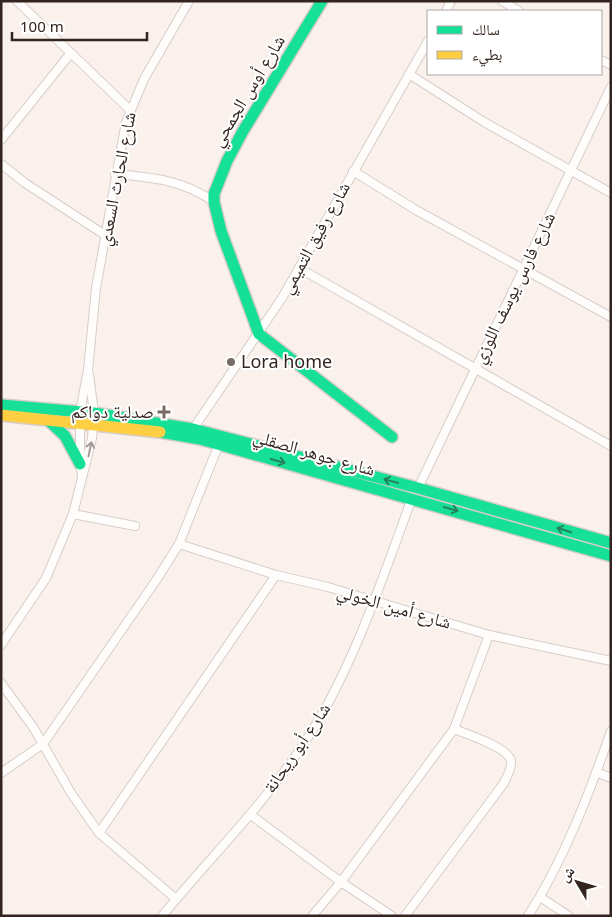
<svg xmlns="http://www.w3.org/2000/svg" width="612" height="917" viewBox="0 0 612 917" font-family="'Noto Sans','Noto Naskh Arabic',sans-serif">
	<rect width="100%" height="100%" fill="#faf1ed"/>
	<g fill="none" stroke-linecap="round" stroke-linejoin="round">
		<!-- street casing -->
		<g stroke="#d8cdc8" stroke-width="10">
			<g id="street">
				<path d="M17 1 129 109"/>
				<path d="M502 1 519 11"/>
				<path d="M446 11 451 1"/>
				<path d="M601 60 611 65"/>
				<path d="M409 74 484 122 611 193"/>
				<path d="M1 140 70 54"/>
				<path d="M1 164 25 183 105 235"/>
				<path d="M353 171 416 210 611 317"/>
				<path d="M115 174C150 177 184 180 214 202"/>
				<path d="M299 268 611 446"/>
				<path d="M193 429 282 298 428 41"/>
				<path d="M82 475 80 464V412L88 370 96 288 126 122 144 79 189 1"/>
				<path d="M418 488 611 87"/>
				<path d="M73 514 135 526"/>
				<path d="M179 544 276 575 328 587 489 635 611 661"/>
				<path d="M1 645 46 578 73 514 92 438 94 413 89 374"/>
				<path d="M1 683 33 727 71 793 99 833 176 899"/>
				<path d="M596 772 611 778"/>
				<path d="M1 773 43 744 157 579 179 544 219 444"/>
				<path d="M251 815 341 882 392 916"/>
				<path d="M99 833 276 575"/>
				<path d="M540 897 569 916"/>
				<path d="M162 916C213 854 270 799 312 731 355 662 384 574 412 498"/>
				<path d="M312 916 341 882 454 729 489 635"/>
				<path d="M405 916 504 783C507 776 512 769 511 761 509 748 467 734 454 729"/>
				<path d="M528 916C564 860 589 794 611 731"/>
			</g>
		</g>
		<!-- fast casing -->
		<g stroke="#d8cdc8" stroke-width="14">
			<g id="fast">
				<path d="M322 1 243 131 227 161 214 194V202L221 231 259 334 392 437"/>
				<path d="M1 405 94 413 193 429 418 488 611 543"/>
				<path d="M48 420 65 436 80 464"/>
				<path d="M160 432 200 439 611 556"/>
			</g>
		</g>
		<!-- slow casing -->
		<g stroke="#d8cdc8" stroke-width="14">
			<path id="slow" d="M1 415 160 432"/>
		</g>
		<!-- street -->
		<use href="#street" stroke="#fefdfc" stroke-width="8"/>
		<!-- fast -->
		<use href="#fast" stroke="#16e098" stroke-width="11"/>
		<!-- slow -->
		<use href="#slow" stroke="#ffcf43" stroke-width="11"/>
	</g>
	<!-- one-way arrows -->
	<defs><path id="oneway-shaft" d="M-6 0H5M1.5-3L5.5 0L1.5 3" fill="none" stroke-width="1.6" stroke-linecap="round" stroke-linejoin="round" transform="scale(1.25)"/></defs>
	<use stroke="#a39b99" href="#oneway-shaft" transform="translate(90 449) rotate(-78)"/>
	<g stroke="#24825c">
		<use href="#oneway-shaft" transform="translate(278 461) rotate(16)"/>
		<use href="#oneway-shaft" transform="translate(391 481) rotate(-165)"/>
		<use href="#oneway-shaft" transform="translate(451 509) rotate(16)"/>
		<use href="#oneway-shaft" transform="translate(564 530) rotate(-162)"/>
	</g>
	<!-- markers -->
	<g fill="#796c67" stroke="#fff" stroke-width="2">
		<circle cx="231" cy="362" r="5"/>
		<path d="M161.5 404.5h5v5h5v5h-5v5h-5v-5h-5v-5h5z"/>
	</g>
	<g text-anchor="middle" stroke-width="4" stroke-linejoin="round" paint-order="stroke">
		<!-- street labels -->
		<g font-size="18" fill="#33241f" stroke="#fff">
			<text transform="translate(248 91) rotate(-59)" y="6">شارع أوس الجمحي</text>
			<text transform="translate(117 179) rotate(-79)" y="6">شارع الحارث السعدي</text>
			<text transform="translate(315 238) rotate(-61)" y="6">شارع رفيق التميمي</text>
			<text transform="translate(514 288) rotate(-64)" y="6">شارع فارس يوسف اللوزي</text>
			<text transform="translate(314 453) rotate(16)" y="6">شارع جوهر الصقلي</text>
			<text transform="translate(394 607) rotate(16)" y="6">شارع أمين الخولي</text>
			<text transform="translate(297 748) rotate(-56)" y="6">شارع أبو ريحانة</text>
		</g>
		<!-- poi labels -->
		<g font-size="18" fill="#33241f" stroke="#fff" text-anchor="start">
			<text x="241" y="368">Lora home</text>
			<text x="154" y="418" text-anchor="end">صدلية دواكم</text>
		</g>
	</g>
	<!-- border -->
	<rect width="612" height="917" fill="none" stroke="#33241f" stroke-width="5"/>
	<!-- legend -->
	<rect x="427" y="10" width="175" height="65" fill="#ffffff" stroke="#ada7a5"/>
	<rect x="437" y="26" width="25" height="8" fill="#16e098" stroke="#ada7a5"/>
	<text x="472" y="35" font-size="15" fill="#33241f">سالك</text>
	<rect x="437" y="51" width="25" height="8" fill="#ffcf43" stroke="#ada7a5"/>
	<text x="472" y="60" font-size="15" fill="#33241f">بطيء</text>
	<!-- north arrow -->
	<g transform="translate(577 882) rotate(308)" stroke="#ffffff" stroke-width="4" paint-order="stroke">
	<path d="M0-4L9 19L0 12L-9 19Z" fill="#33241f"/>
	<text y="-8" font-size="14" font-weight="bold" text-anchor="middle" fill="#33241f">ش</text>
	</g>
	<!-- scale -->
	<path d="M12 32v8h135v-8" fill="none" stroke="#33241f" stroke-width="2.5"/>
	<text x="20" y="32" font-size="15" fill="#33241f" stroke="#ffffff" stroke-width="4" paint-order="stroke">100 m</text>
</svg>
